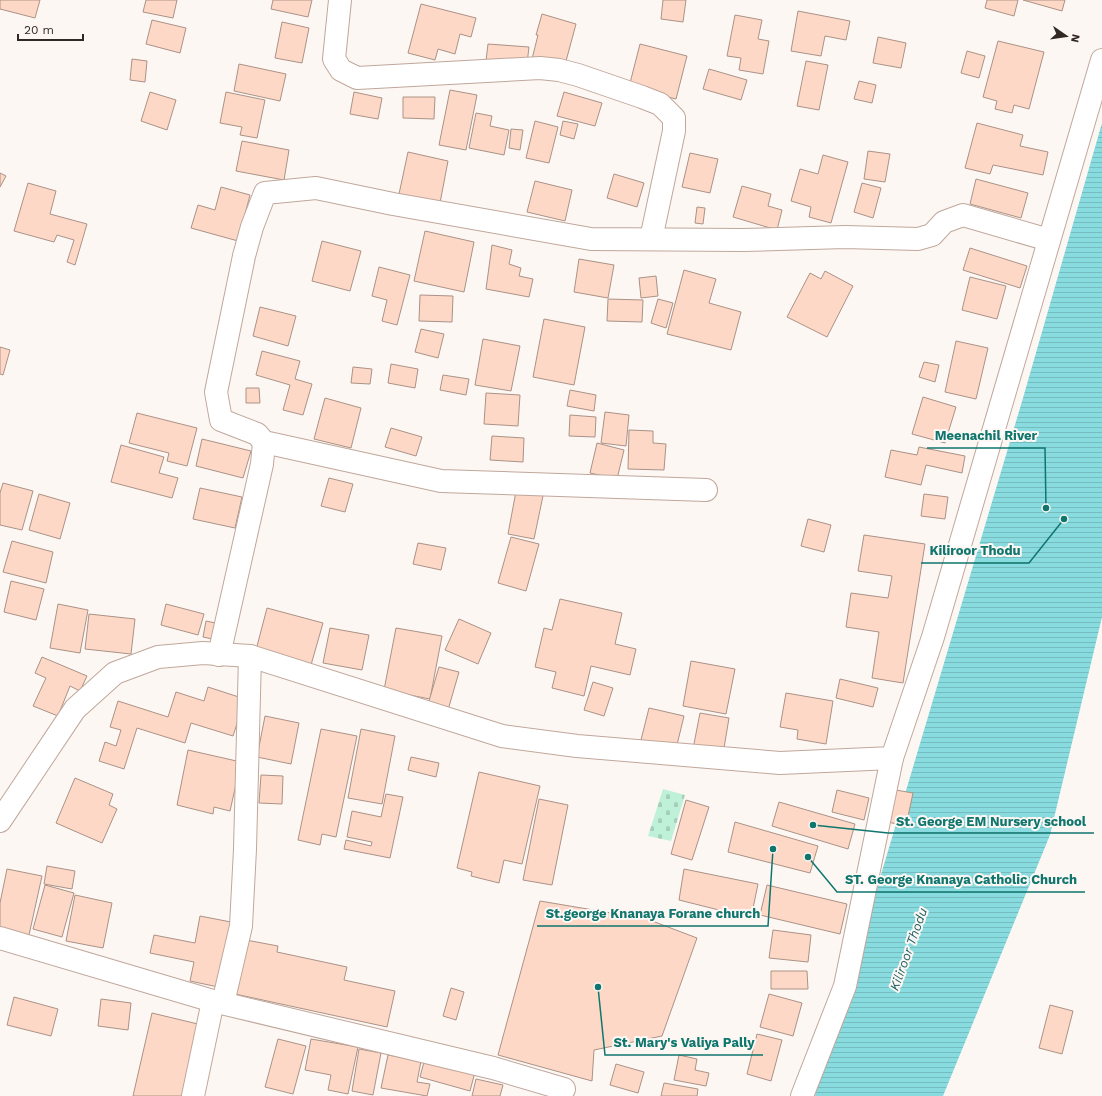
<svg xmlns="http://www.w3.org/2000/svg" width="1102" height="1096" viewBox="0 0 1102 1096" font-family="'Work Sans',sans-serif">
	<defs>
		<pattern id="cemetery-stones" width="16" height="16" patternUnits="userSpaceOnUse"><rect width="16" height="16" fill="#bff1d8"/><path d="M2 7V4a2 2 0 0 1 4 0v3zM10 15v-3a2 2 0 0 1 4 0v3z" fill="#a5cfb9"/></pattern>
		<pattern id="water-rules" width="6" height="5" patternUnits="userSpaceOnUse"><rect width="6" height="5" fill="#88dbde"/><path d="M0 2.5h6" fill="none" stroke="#76bcbe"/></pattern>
	</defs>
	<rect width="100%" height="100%" fill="#fdf7f4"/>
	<!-- cemetery -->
	<path fill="url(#cemetery-stones)" d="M663 789 685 795 671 841 648 836Z"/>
	<!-- water -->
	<path fill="url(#water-rules)" d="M1102 123V617L1050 835 943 1096H815L1023 398Z"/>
	<!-- building -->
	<g fill="#fdd8c6" stroke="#ab9286">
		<path d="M0 0H40L35 18 0 9Z"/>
		<path d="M146 0H177L173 18 143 12Z"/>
		<path d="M273 0H312L308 17 271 9Z"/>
		<path d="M663 0H686L683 22 661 19Z"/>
		<path d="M987 0H1018L1014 16 985 8Z"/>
		<path d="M1023 0H1065L1062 11Z"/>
		<path d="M421 4 476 18 471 37 460 34 455 54 438 49 435 60 408 53Z"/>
		<path d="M798 11 850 21 846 40 825 36 821 56 791 51Z"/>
		<path d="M542 14 576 24 562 76 530 67 538 35H536Z"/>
		<path d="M735 15 762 20 758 39 769 41 763 74 739 70 741 58 727 56Z"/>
		<path d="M152 20 186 28 180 53 146 44Z"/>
		<path d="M282 22 309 28 302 63 275 58Z"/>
		<path d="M878 37 906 43 901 68 873 63Z"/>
		<path d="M998 41 1044 52 1029 109 1014 105 1012 113 995 109 997 101 983 97Z"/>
		<path d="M488 44 529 47 526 72 485 69Z"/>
		<path d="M640 44 687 56 676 99 629 87Z"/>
		<path d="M967 51 985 56 979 78 961 73Z"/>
		<path d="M132 59 147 61 145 82 130 80Z"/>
		<path d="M806 61 828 65 819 110 797 106Z"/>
		<path d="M239 64 286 74 280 101 234 91Z"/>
		<path d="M709 69 747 80 741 100 703 89Z"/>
		<path d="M859 81 876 85 872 103 854 99Z"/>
		<path d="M450 90 477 95 466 150 439 145Z"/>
		<path d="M150 92 176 100 167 130 141 121Z"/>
		<path d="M226 92 265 100 257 138 240 135 242 127 220 123Z"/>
		<path d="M354 92 382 98 378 119 350 114Z"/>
		<path d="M564 92 602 103 595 126 557 116Z"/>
		<path d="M403 97H435L434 119 403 118Z"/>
		<path d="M476 113 492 116 490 126 509 130 504 155 469 148Z"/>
		<path d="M535 121 558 127 549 163 526 158Z"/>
		<path d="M563 121 578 124 574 139 560 135Z"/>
		<path d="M977 123 1023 135 1020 146 1048 152 1043 175 993 165 990 174 965 168Z"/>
		<path d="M511 129 523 130 520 150 509 148Z"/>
		<path d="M242 141 289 150 284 180 236 171Z"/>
		<path d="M868 151 890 154 885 182 864 179Z"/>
		<path d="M408 152 448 161 440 203 399 194Z"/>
		<path d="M690 153 718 159 710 193 682 187Z"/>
		<path d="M823 155 848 162 831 223 809 217 811 207 791 201 800 169 818 174Z"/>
		<path d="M0 173 6 176 0 187Z"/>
		<path d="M614 174 644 183 637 207 607 198Z"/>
		<path d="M976 179 1028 193 1021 218 970 204Z"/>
		<path d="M535 181 572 190 565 221 527 212Z"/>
		<path d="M28 183 56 191 50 214 87 224 75 265 67 262 74 240 57 235 54 242 14 231Z"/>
		<path d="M862 183 881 188 873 218 854 212Z"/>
		<path d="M742 186 771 194 768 206 782 210 777 230 733 217Z"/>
		<path d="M221 187 250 195 238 241 191 228 198 205 215 210Z"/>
		<path d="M697 207 705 208 703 224 695 223Z"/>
		<path d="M425 231 474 242 464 292 414 281Z"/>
		<path d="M322 241 361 251 350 291 312 281Z"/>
		<path d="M492 245 512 250 509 264 521 268 519 276 533 279 529 297 486 289Z"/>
		<path d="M970 248 1027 266 1020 288 963 270Z"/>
		<path d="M579 259 614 265 608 298 574 292Z"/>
		<path d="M379 267 410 275 397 325 382 321 387 300 372 296Z"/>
		<path d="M684 270 716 279 709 303 741 312 731 350 667 334Z"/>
		<path d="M825 271 853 286 827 337 787 317 810 273 821 279Z"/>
		<path d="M656 276 658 296 641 298 639 278Z"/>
		<path d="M970 277 1006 286 997 319 962 310Z"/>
		<path d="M420 295 453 296 452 322 419 321Z"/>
		<path d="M608 299 643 300 642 322 607 321Z"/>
		<path d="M658 299 673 303 666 328 651 323Z"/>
		<path d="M260 307 296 316 288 346 253 336Z"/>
		<path d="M544 319 585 327 574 385 533 377Z"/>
		<path d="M421 329 444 334 438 358 415 352Z"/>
		<path d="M483 339 520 346 511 391 475 385Z"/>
		<path d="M956 341 988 348 976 399 945 392Z"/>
		<path d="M0 347 10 350 3 375 0 374Z"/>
		<path d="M262 351 300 361 295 379 312 384 303 415 283 410 290 385 256 375Z"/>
		<path d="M924 362 939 365 935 382 919 377Z"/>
		<path d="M391 364 418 369 415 388 388 383Z"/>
		<path d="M353 367 372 369 370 384 351 383Z"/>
		<path d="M443 375 469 379 466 395 440 390Z"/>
		<path d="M246 388H259L260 403H246Z"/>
		<path d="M570 390 596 395 594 411 567 406Z"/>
		<path d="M486 393 520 395 518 426 484 424Z"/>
		<path d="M923 397 956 407 945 443 912 434Z"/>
		<path d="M325 398 361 408 351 448 314 439Z"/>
		<path d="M605 412 629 415 626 446 601 443Z"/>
		<path d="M137 413 197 428 187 466 167 461 169 453 129 443Z"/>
		<path d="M570 415 596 417 595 437 569 436Z"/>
		<path d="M391 428 422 437 416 456 385 447Z"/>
		<path d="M629 430 653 431V443L666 444 664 470 628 469Z"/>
		<path d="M492 436 524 438 523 462 490 460Z"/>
		<path d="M202 439 251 451 243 478 196 466Z"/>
		<path d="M597 443 624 450 617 479 590 473Z"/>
		<path d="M121 445 164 457 159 473 178 478 172 498 111 482Z"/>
		<path d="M919 447 965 456 962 473 926 465 921 485 885 477 891 450 917 455Z"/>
		<path d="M329 478 353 484 345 512 321 506Z"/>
		<path d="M3 483 33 491 22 530 0 525V493Z"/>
		<path d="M517 486 544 491 534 539 508 534Z"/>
		<path d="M200 488 242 497 235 528 193 519Z"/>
		<path d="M39 494 70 503 60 539 29 530Z"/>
		<path d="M924 494 948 497 945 519 921 516Z"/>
		<path d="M808 519 831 525 824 552 801 546Z"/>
		<path d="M864 535 925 544 903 683 872 678 879 632 846 627 851 593 888 598 892 576 858 571Z"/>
		<path d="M511 537 539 544 526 591 498 583Z"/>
		<path d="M12 541 53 552 46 583 3 572Z"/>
		<path d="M418 543 446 548 441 570 413 564Z"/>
		<path d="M11 581 44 589 36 620 4 612Z"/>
		<path d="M560 599 622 613 615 644 636 649 630 675 591 666 584 696 552 688 556 672 535 667 544 628 552 630Z"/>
		<path d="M58 604 88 610 80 653 50 648Z"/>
		<path d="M166 604 204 614 198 635 161 625Z"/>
		<path d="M267 608 323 623 311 665 256 650Z"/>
		<path d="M89 614 135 619 131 654 85 649Z"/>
		<path d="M459 619 491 633 478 664 445 650Z"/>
		<path d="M206 621 220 624 217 640 203 637Z"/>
		<path d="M330 628 369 635 362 670 323 663Z"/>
		<path d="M396 628 442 636 430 699 384 690Z"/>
		<path d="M42 657 87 676 80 691 70 686 58 716 33 706 46 678 35 673Z"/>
		<path d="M691 661 735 669 726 714 683 706Z"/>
		<path d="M439 667 459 672 446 717 426 711Z"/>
		<path d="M840 679 878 688 873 707 836 698Z"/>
		<path d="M593 682 613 688 604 716 584 710Z"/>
		<path d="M208 687 245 699 233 736 191 723 185 743 137 728 124 769 99 761 105 742 116 746 121 730 110 727 118 701 168 717 176 692 204 701Z"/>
		<path d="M786 693 833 701 826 744 797 739 798 730 780 727Z"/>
		<path d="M649 708 684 716 676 749 641 740Z"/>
		<path d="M700 713 729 718 723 754 693 749Z"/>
		<path d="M265 716 299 723 291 764 257 757Z"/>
		<path d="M321 729 357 736 336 837 322 834 320 845 298 840Z"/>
		<path d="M361 729 395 736 382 804 348 798Z"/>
		<path d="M188 750 241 762 230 811 214 807 213 814 177 805Z"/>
		<path d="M411 757 439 763 436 777 408 770Z"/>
		<path d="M479 772 540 786 522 864 504 860 499 883 471 876 472 872 457 868Z"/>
		<path d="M261 775 283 776 282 804 259 803Z"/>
		<path d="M75 778 113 794 109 805 117 809 102 843 56 823Z"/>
		<path d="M890 789 913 793 906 826 883 821Z"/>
		<path d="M837 790 869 798 864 820 832 812Z"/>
		<path d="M386 794 403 797 390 858 344 849 346 840 371 846 372 842 347 837 352 811 381 817Z"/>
		<path d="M539 799 568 805 552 885 523 880Z"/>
		<path d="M686 800 709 807 692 860 671 854Z"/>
		<path d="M779 802 855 824 848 849 772 826Z"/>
		<path d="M735 822 818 846 810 873 728 852Z"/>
		<path d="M47 866 75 871 72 889 44 884Z"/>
		<path d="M7 869 42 876 29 935 0 928V903Z"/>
		<path d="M684 869 758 884 751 918 679 900Z"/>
		<path d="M45 885 74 893 62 937 33 929Z"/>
		<path d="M767 885 847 904 840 934 760 915Z"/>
		<path d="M75 895 112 903 103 948 66 941Z"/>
		<path d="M540 901 647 919 697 938 662 1036 594 1050 592 1081 498 1055Z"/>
		<path d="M200 916 236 923 223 988 190 981 194 962 150 953 154 935 195 943Z"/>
		<path d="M773 930 811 935 808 962 769 958Z"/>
		<path d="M246 940 278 946 277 952 347 967 344 980 395 991 387 1027 235 994Z"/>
		<path d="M771 971H807L808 989H771Z"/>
		<path d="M451 988 464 992 456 1020 443 1016Z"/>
		<path d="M769 994 802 1003 793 1036 760 1027Z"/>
		<path d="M14 997 58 1009 51 1036 7 1025Z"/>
		<path d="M101 999 131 1003 128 1030 98 1026Z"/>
		<path d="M1050 1005 1073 1011 1062 1054 1039 1048Z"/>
		<path d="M152 1013 202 1025 185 1096H133Z"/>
		<path d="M757 1034 782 1040 771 1081 747 1074Z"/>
		<path d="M278 1039 306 1046 293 1094 265 1087Z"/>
		<path d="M311 1039 358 1047 348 1094 328 1090 331 1075 305 1070Z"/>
		<path d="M359 1049 381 1053 373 1095 352 1091Z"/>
		<path d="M388 1055 421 1061 417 1082 430 1084 427 1096 381 1088Z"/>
		<path d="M679 1055 697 1059 695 1070 709 1073 706 1086 674 1080Z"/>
		<path d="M425 1058 475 1072 470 1091 420 1077Z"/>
		<path d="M616 1064 644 1072 638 1093 610 1085Z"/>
		<path d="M476 1079 503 1085 500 1096H472Z"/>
		<path d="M664 1083 698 1089 697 1096H661Z"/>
	</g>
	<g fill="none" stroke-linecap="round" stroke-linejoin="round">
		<!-- minor casing -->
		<g stroke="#c0a79b" stroke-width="24">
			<g id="minor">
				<path d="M340 0 334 59 341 70 357 78 540 68 559 70 578 75 642 97 660 104 674 118V131L651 239"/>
				<path d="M706 490 441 481 264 442 257 434 221 420 216 392 244 256 252 227 265 193 316 188 393 204 591 239 743 240 845 237 918 239 932 235 944 222 963 215 1049 240"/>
				<path d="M219 655 262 464 264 442"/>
				<path d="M0 938 213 1001 493 1068 564 1089"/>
				<path d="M223 1003 241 926 245 849 250 656"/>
				<path d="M193 1096 213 1001"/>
				<path d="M802 1096 845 986 892 758"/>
			</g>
		</g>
		<!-- major casing -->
		<g stroke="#c0a79b" stroke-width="24">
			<path id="major" d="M0 821 75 709 115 673 158 657 203 653 250 656 502 736 577 746 780 763 892 758 933 637 1102 60"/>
		</g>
		<!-- minor -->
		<use href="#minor" stroke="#fff" stroke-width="22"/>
		<!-- major -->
		<use href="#major" stroke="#fff" stroke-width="22"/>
	</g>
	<g text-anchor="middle" stroke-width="4" stroke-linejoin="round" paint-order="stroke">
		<!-- water labels -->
		<g font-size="13" font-style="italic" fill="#1c6164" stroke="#fdf7f4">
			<text transform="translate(908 949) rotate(-70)" y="5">Kiliroor Thodu</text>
		</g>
	</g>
	<!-- callouts -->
	<path fill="none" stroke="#0f766e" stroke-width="1.5" d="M1046 508L1045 448H927M1064 519L1029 563H921M813 825L888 833H1094M808 857L837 892H1085M773 849L768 926H537M598 987L605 1055H763"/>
	<g fill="#0f766e" stroke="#fdf7f4" stroke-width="1.5">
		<circle cx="1046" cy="508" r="4"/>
		<circle cx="1064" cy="519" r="4"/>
		<circle cx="813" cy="825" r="4"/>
		<circle cx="808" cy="857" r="4"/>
		<circle cx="773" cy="849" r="4"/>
		<circle cx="598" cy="987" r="4"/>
	</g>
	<g font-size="13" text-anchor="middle" font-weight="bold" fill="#0f766e" stroke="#fdf7f4" stroke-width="4" stroke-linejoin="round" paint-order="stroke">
		<text x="986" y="440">Meenachil River</text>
		<text x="975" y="555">Kiliroor Thodu</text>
		<text x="991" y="826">St. George EM Nursery school</text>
		<text x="961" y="884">ST. George Knanaya Catholic Church</text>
		<text x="653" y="918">St.george Knanaya Forane church</text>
		<text x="684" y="1047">St. Mary's Valiya Pally</text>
	</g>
	<!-- north arrow -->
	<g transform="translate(1066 36) rotate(103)" stroke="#fdf7f4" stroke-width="3" paint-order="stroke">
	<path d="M0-3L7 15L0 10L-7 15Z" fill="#322823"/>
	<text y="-6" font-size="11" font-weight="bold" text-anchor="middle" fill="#322823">N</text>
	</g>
	<!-- scale -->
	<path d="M18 34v6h65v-6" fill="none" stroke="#322823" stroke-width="2"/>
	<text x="24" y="34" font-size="12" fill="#322823" stroke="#fdf7f4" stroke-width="3" paint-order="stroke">20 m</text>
</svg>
